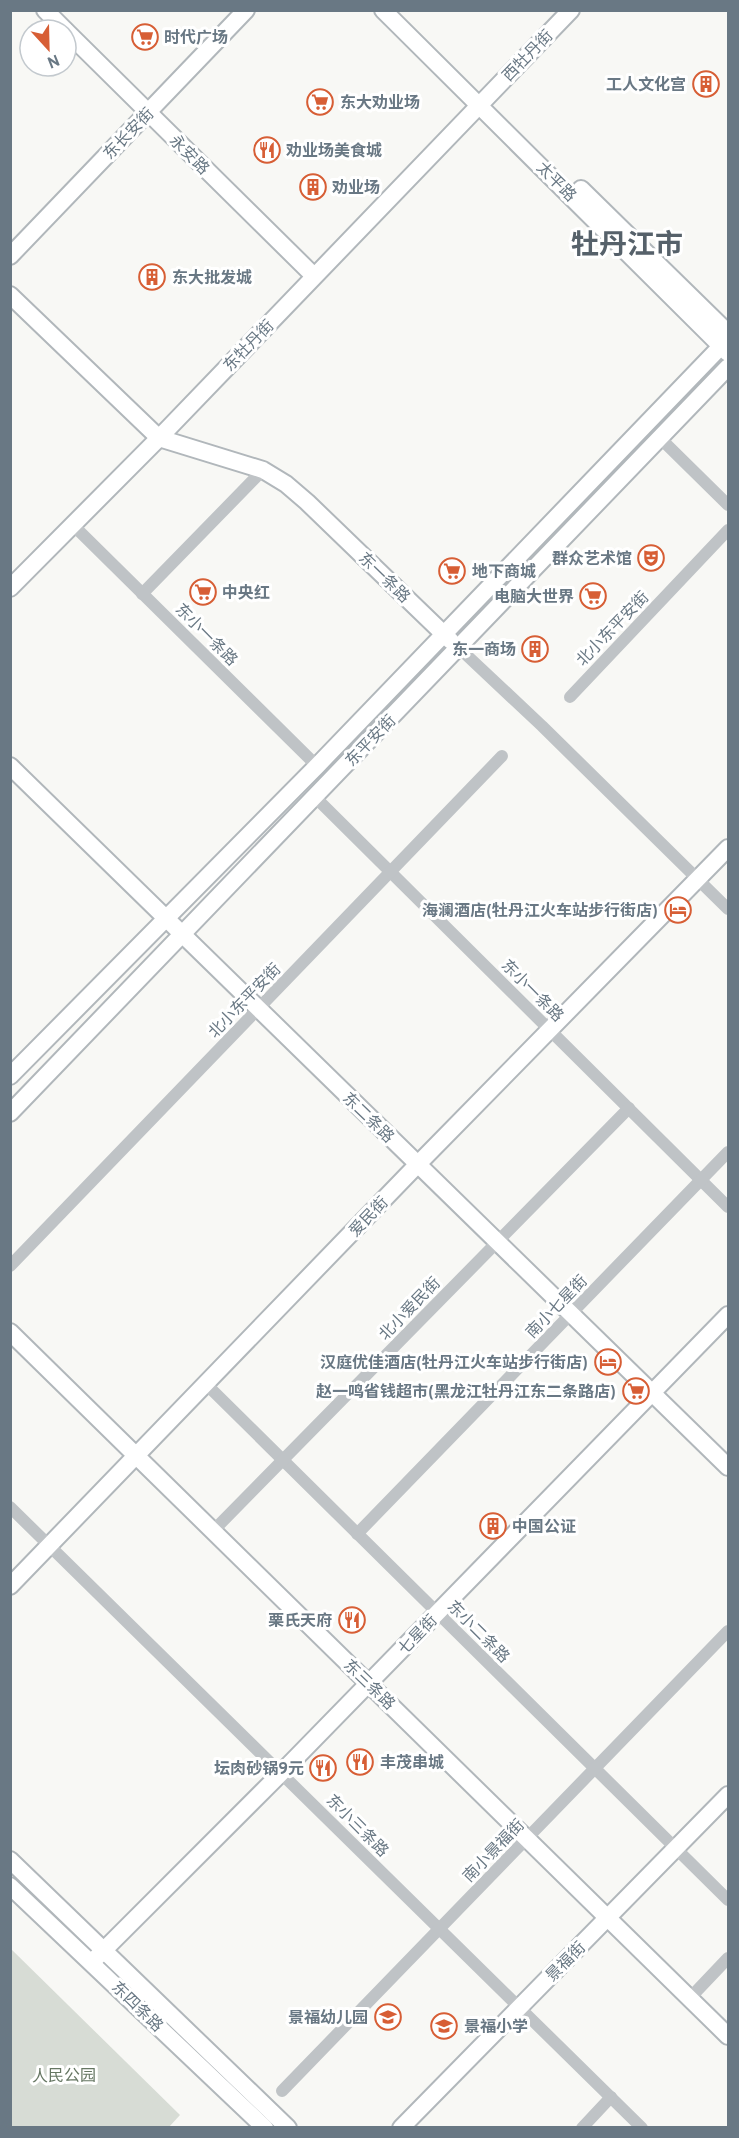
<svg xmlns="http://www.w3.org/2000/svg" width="739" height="2138" viewBox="0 0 739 2138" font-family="Overpass,'Noto Sans SC',sans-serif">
	<rect width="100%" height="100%" fill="#f8f8f5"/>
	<!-- green -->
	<path fill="#d7dcd5" d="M10 1948 180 2115 169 2127H11Z"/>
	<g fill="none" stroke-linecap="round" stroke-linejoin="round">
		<!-- secondary casing -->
		<g stroke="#b1b7bb" stroke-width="20">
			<g id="secondary">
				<path d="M45 10 65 30"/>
				<path d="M383 10 728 353"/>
				<path d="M66 31 314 276"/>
				<path d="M581 189 728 333"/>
				<path d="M10 256 246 10"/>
				<path d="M10 295 159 438 263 470 286 484 307 502 451 641"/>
				<path d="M10 588 159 438 571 10"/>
				<path d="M10 766 728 1467"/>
				<path d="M10 1076 317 766 728 339"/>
				<path d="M10 1113 728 367"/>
				<path d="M10 1332 728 2036"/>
				<path d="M10 1586 418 1164 728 848"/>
				<path d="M10 1860 288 2128"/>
				<path d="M10 1886 265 2128"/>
				<path d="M92 1962 281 1773 728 1315"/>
				<path d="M401 2128 728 1795"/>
			</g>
		</g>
		<!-- street -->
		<g stroke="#bfc3c6" stroke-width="12">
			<path d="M660 438 728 505"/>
			<path d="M73 525 317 766"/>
			<path d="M142 594 263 470"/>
			<path d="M459 648 542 726 728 909"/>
			<path d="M570 697 728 530"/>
			<path d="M315 797 728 1207"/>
			<path d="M10 1266 502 756"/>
			<path d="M206 1384 728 1900"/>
			<path d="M10 1507 642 2128"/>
			<path d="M213 1531 629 1108"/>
			<path d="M357 1534 728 1152"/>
			<path d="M690 1998 728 1958"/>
			<path d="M282 2091 728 1631"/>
			<path d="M582 2128 611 2097"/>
		</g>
		<!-- secondary -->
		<use href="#secondary" stroke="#fff" stroke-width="16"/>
	</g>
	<!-- icons -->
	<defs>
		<g id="supermarket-ring" transform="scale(1.35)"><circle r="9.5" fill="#fff" stroke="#d75e35" stroke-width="1.5"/><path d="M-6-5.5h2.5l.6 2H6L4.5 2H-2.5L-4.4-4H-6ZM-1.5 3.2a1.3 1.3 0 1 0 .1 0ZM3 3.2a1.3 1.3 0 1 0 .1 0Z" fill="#d75e35"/></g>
		<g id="building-ring" transform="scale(1.35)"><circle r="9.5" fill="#fff" stroke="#d75e35" stroke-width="1.5"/><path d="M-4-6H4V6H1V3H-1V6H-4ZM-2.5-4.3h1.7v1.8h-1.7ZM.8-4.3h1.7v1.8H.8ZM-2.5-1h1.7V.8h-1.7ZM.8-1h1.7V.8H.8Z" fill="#d75e35"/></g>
		<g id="restaurant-ring" transform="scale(1.35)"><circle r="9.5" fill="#fff" stroke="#d75e35" stroke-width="1.5"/><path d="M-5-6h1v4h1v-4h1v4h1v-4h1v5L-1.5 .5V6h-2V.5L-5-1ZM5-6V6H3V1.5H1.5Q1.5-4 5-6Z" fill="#d75e35"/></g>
		<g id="theatre-ring" transform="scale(1.35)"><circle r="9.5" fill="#fff" stroke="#d75e35" stroke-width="1.5"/><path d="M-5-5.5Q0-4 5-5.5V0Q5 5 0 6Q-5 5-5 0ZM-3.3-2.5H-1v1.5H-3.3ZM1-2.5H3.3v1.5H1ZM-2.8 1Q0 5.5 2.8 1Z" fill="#d75e35"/></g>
		<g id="hotel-ring" transform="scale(1.35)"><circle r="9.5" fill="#fff" stroke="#d75e35" stroke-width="1.5"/><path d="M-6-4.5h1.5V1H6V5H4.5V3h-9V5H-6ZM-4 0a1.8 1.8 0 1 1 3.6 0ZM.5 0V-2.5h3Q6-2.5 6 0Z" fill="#d75e35"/></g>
		<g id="school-ring" transform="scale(1.35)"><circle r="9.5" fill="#fff" stroke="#d75e35" stroke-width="1.5"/><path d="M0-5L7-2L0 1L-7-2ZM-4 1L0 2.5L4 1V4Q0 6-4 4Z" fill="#d75e35"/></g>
	</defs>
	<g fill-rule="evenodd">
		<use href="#supermarket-ring" x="145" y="37"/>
		<use href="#building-ring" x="706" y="84"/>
		<use href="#supermarket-ring" x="320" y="102"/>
		<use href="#restaurant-ring" x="267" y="150"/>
		<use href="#building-ring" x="313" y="187"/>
		<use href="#building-ring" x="152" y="277"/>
		<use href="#theatre-ring" x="651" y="558"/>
		<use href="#supermarket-ring" x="452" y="571"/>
		<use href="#supermarket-ring" x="203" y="592"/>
		<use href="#supermarket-ring" x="593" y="596"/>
		<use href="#building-ring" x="535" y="649"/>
		<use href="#hotel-ring" x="678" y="910"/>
		<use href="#hotel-ring" x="608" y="1362"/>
		<use href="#supermarket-ring" x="636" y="1391"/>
		<use href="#building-ring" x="493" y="1526"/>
		<use href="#restaurant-ring" x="352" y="1620"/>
		<use href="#restaurant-ring" x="360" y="1762"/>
		<use href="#restaurant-ring" x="323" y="1768"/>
		<use href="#school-ring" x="388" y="2017"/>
		<use href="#school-ring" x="444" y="2026"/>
	</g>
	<g text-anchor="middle" stroke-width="6" stroke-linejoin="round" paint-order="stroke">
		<!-- poi labels -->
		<g font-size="16" font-weight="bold" fill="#697884" stroke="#fff" text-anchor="start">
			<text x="164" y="43">时代广场</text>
			<text x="686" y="90" text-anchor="end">工人文化宫</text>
			<text x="340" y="108">东大劝业场</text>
			<text x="286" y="156">劝业场美食城</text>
			<text x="332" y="193">劝业场</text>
			<text x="172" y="283">东大批发城</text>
			<text x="632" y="564" text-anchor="end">群众艺术馆</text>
			<text x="472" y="577">地下商城</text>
			<text x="222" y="598">中央红</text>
			<text x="574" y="602" text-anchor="end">电脑大世界</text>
			<text x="516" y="655" text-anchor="end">东一商场</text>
			<text x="658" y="916" text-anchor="end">海澜酒店(牡丹江火车站步行街店)</text>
			<text x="588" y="1368" text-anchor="end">汉庭优佳酒店(牡丹江火车站步行街店)</text>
			<text x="616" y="1397" text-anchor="end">赵一鸣省钱超市(黑龙江牡丹江东二条路店)</text>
			<text x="512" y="1532">中国公证</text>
			<text x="332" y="1626" text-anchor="end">栗氏天府</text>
			<text x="380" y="1768">丰茂串城</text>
			<text x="304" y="1774" text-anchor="end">坛肉砂锅9元</text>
			<text x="368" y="2023" text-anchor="end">景福幼儿园</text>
			<text x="464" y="2032">景福小学</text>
		</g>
		<!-- street labels -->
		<g font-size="16" fill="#697884" stroke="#fff">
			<text transform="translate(527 55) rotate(-46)" y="6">西牡丹街</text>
			<text transform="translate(128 133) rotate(-46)" y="6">东长安街</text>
			<text transform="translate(190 154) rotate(45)" y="6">永安路</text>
			<text transform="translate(557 181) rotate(45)" y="6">太平路</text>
			<text transform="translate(248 345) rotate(-46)" y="6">东牡丹街</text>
			<text transform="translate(385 577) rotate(44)" y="6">东一条路</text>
			<text transform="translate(612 628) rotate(-46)" y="6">北小东平安街</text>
			<text transform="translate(207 634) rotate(45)" y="6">东小一条路</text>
			<text transform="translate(370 740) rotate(-46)" y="6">东平安街</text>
			<text transform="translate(533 990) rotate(45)" y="6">东小一条路</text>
			<text transform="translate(244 1000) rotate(-46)" y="6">北小东平安街</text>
			<text transform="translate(369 1117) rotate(44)" y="6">东二条路</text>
			<text transform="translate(368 1216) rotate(-46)" y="6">爱民街</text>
			<text transform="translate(556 1306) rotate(-46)" y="6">南小七星街</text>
			<text transform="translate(409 1308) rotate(-46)" y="6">北小爱民街</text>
			<text transform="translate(479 1631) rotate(45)" y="6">东小二条路</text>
			<text transform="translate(417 1634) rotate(-46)" y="6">七星街</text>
			<text transform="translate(370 1684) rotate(44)" y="6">东三条路</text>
			<text transform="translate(358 1825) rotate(45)" y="6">东小三条路</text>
			<text transform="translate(493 1850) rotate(-46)" y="6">南小景福街</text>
			<text transform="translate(565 1961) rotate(-45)" y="6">景福街</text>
			<text transform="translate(138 2006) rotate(44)" y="6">东四条路</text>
		</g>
		<!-- park labels -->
		<g font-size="16" fill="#667763" stroke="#fff">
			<text x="64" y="2081">人民公园</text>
		</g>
		<!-- town labels -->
		<g font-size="28" font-weight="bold" fill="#56616a" stroke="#fff">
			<text x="627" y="254">牡丹江市</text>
		</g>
	</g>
	<!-- border -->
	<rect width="739" height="2138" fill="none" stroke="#697884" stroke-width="24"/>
	<!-- north arrow -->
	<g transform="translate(48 48) rotate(158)"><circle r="28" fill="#ffffff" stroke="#c3c9ce" stroke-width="1.5"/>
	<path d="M0-4.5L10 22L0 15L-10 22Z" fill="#d75e35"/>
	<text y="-9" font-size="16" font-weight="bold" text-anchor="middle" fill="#697884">N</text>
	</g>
</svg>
